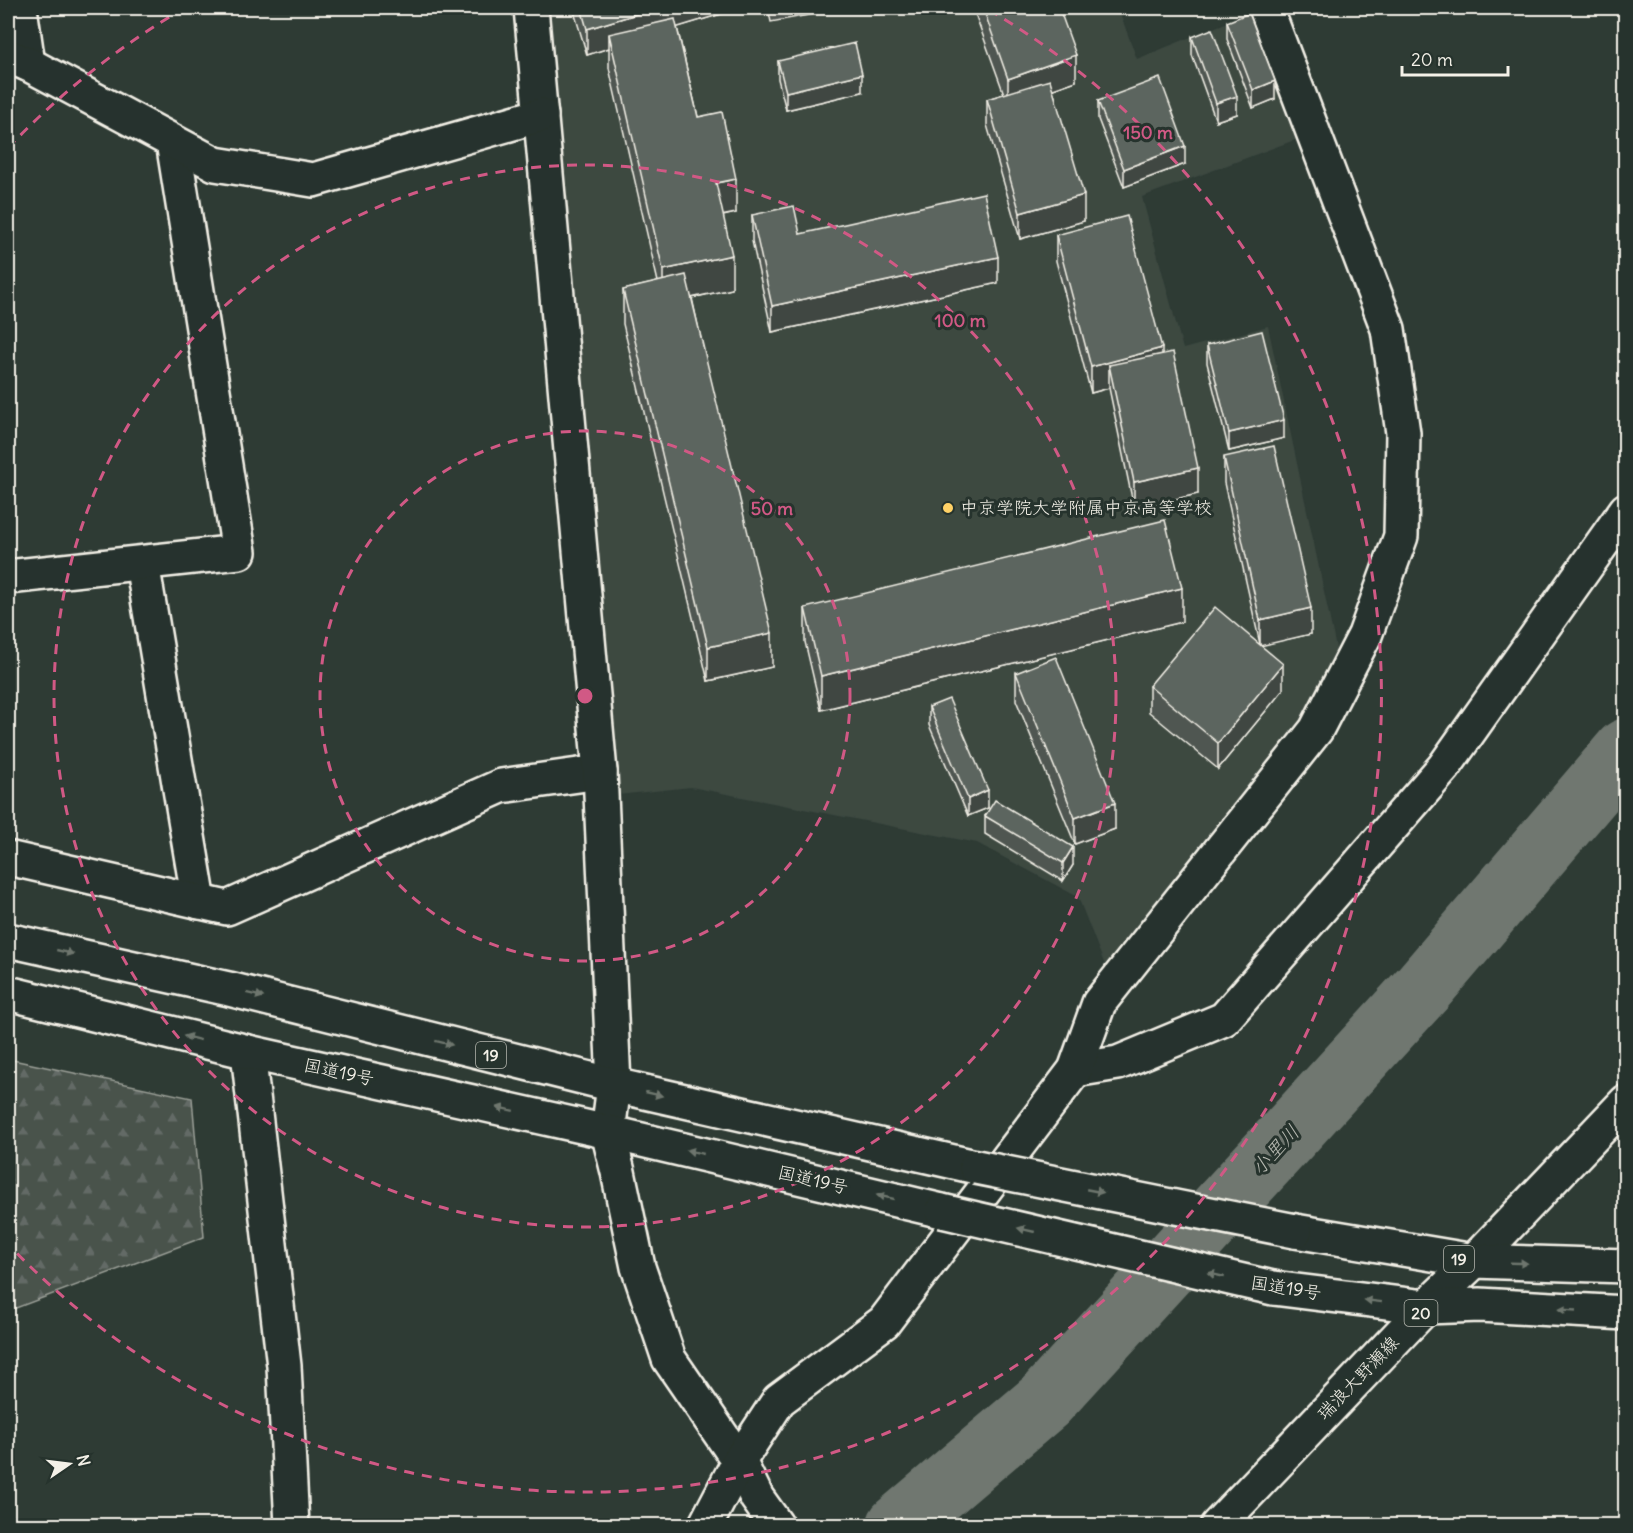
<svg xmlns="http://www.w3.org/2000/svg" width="1633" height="1533" viewBox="0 0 1633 1533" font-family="Delius,'Klee One',sans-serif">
	<defs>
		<pattern id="forest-firs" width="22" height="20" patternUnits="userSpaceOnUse" patternTransform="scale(1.5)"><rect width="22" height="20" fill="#48524c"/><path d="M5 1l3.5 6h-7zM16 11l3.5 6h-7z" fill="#636b66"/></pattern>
	</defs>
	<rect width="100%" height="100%" fill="#2e3b34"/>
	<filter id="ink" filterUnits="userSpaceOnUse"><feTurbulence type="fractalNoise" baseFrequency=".0167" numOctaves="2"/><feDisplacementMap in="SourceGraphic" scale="12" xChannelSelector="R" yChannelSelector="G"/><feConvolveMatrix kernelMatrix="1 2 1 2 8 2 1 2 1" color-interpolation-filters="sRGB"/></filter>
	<g filter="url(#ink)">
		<!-- built -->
		<path fill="#3c4841" d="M542 8H1118L1137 59 1255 11 1300 138 1142 197 1183 349 1268 326 1340 667 1108 973 1078 897 977 843 691 787 618 795Z"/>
		<!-- forest -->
		<path fill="url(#forest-firs)" stroke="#9ea29a" stroke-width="1.5" d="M8 1059 192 1098 204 1237 8 1311Z"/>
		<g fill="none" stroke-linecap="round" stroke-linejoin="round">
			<!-- river -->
			<path stroke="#6f7770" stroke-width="63" d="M898 1526 1045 1401 1422 989 1626 750"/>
			<!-- street casing -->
			<g stroke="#f4f1e8" stroke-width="38">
				<g id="street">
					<path d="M20 8 28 64"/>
					<path d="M142 563 199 902"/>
					<path d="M8 577 239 552 173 142"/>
					<path d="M8 858 227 908 501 786 600 772"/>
					<path d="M248 1052 284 1366 292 1526"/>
					<path d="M1075 1070 1118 1063 1224 1019 1444 767 1626 510"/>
					<path d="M614 1085 608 1132 618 1172 638 1267 669 1359 739 1461 757 1498 777 1526"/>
					<path d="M705 1526 739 1461 779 1400 884 1322 1075 1070 1099 1003 1316 730 1365 635 1401 536 1403 433 1388 329 1266 8"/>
				</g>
			</g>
			<!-- secondary casing -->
			<g stroke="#f4f1e8" stroke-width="38">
				<g id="secondary">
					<path d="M531 8 600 772 614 1085"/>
					<path d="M8 56 28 64 215 164 313 180 541 115"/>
				</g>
			</g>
			<!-- primary casing -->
			<g stroke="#f4f1e8" stroke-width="38">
				<path id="primary" d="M1217 1526 1426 1307 1474 1261 1626 1102"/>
			</g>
			<!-- highway casing -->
			<g stroke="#f4f1e8" stroke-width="38">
				<g id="highway">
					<path d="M8 940 229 989 614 1085 976 1167"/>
					<path d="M8 993 248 1052 608 1132 942 1211"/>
					<path d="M1295 1231 1474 1261 1626 1266"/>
					<path d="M1273 1288 1426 1307 1480 1305 1626 1313"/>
				</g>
			</g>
			<!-- street -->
			<use href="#street" stroke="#26332d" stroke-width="33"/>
			<!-- secondary -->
			<use href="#secondary" stroke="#26332d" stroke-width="33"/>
			<!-- primary -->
			<use href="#primary" stroke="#26332d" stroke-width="33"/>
			<!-- highway -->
			<use href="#highway" stroke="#26332d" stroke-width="33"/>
			<!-- highway-bridge casing -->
			<g stroke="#f4f1e8" stroke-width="38" stroke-linecap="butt">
				<g id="highway-bridge">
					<path d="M976 1167 1295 1231"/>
					<path d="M942 1211 1273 1288"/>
				</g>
			</g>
			<!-- highway-bridge -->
			<use href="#highway-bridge" stroke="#26332d" stroke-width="33"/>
		</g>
		<!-- wall -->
		<g fill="#4f5751" stroke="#f4f1e8" stroke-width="1.5">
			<path d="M573 8H741L677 27 698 117 736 213 723 216 732 289 692 298 772 667 708 681 623 324V290L658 282 609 68V48L587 55Z"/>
			<path d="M768 8H847L771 22Z"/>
			<path d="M973 8H1059L1076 81 1053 89 1084 221 1020 239 987 125V99L1004 94Z"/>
			<path d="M1227 22 1275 99 1253 108 1227 39Z"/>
			<path d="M1192 37 1237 114 1216 121 1192 55Z"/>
			<path d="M778 61 862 92 786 110 778 79Z"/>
			<path d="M1098 101 1185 164 1124 187 1098 119Z"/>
			<path d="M752 215 800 234 998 283 772 332 752 241Z"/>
			<path d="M1056 235 1162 354 1198 494 1134 508 1109 388 1091 393 1056 261Z"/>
			<path d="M1207 345 1284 438 1229 451 1207 363Z"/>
			<path d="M1224 457 1311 634 1261 645 1283 690 1218 769 1149 712V686L1260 644 1224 483Z"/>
			<path d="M805 608 1182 622 821 710 805 642Z"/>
			<path d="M1016 673 1115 829 1075 844 1016 700Z"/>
			<path d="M929 707 988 808 968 816 929 725Z"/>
			<path d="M985 816 1073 865 1063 881 985 834Z"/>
		</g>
		<!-- shaded-wall -->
		<g fill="#404742" stroke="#f4f1e8" stroke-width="1.5">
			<path d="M656 8H741L612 47 609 34V48L587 55V29Z"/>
			<path d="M1076 55V81L1008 105V79Z"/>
			<path d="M862 74V92L786 110V92Z"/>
			<path d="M1275 81V99L1253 108V90Z"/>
			<path d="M1237 96V114L1216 121V103Z"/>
			<path d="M1185 146V164L1124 187V169Z"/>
			<path d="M736 179V213L716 217V183Z"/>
			<path d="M1084 195V221L1020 239V213Z"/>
			<path d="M732 255V289L663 304V270Z"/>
			<path d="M998 257V283L772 332V306Z"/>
			<path d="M1162 348V374L1109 365V388L1091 393V367Z"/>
			<path d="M1284 420V438L1229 451V433Z"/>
			<path d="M1198 468V494L1134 508V482Z"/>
			<path d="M1182 588V622L821 710V676Z"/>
			<path d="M1311 608V634L1260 646V620Z"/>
			<path d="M772 633V667L708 681V647Z"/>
			<path d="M1283 664V690L1218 769V743Z"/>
			<path d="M988 790V808L968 816V799Z"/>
			<path d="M1115 803V829L1075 844V818Z"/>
			<path d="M1073 847V865L1063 881V863Z"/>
		</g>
		<!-- building -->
		<g fill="#5c655e" stroke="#f4f1e8" stroke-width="1.5">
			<path d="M581 8H656L587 29Z"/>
			<path d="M983 8H1059L1076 55 1008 79Z"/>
			<path d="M1249 13 1275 81 1253 90 1227 22Z"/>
			<path d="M675 19 698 117 722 112 736 179 716 183 732 255 663 270 609 34Z"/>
			<path d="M1212 29 1237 96 1216 103 1192 37Z"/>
			<path d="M855 43 862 74 786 92 778 61Z"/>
			<path d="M1160 78 1185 146 1124 169 1098 101Z"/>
			<path d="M1050 80 1084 195 1020 213 987 99Z"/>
			<path d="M984 193 998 257 772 306 752 215 794 206 800 234Z"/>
			<path d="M1127 216 1162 348 1091 367 1056 235Z"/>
			<path d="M686 275 772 633 708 647 623 290Z"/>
			<path d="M1262 331 1284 420 1229 433 1207 345Z"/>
			<path d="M1173 352 1198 468 1134 482 1109 365Z"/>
			<path d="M1274 446 1311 608 1260 620 1224 457Z"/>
			<path d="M1165 520 1182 588 821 676 805 608Z"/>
			<path d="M1215 607 1283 664 1218 743 1149 686Z"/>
			<path d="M1056 657 1115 803 1075 818 1016 673Z"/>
			<path d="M949 699 988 790 968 799 929 707Z"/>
			<path d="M995 800 1073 847 1063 863 985 816Z"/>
		</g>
		<!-- one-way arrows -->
		<defs><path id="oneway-solid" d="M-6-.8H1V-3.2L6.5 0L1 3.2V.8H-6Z" transform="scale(1.5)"/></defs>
		<g fill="#6e766e">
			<use href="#oneway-solid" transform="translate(65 952) rotate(13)"/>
			<use href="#oneway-solid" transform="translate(255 995) rotate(14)"/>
			<use href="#oneway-solid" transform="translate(192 1038) rotate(-166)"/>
			<use href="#oneway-solid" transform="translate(444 1043) rotate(14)"/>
			<use href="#oneway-solid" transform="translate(654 1094) rotate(13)"/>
			<use href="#oneway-solid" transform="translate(505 1109) rotate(-168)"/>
			<use href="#oneway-solid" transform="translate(695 1152) rotate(-167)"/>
			<use href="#oneway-solid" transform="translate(1095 1191) rotate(11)"/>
			<use href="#oneway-solid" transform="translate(885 1197) rotate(-167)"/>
			<use href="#oneway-solid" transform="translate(1026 1230) rotate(-167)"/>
			<use href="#oneway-solid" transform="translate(1519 1263) rotate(2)"/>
			<use href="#oneway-solid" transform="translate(1216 1275) rotate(-167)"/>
			<use href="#oneway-solid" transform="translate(1373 1301) rotate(-173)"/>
			<use href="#oneway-solid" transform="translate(1567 1310) rotate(-177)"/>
		</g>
	</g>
	<!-- distance rings -->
	<g fill="none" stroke="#d15985" stroke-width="3" stroke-dasharray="10 8">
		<circle cx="585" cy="696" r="265"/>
		<circle cx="585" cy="696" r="531"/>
		<path d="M8 148A796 796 0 0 1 181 10M989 10A796 796 0 1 1 8 1244"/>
	</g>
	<!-- markers -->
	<circle fill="#ffd166" stroke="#26332d" stroke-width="2" cx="948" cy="508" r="6"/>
	<g text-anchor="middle" stroke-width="6" stroke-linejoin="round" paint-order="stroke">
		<!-- shield labels -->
		<g fill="#26332d" stroke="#b6b8b0" stroke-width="1.5">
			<rect x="476" y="1042" width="30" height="26" rx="4.5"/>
			<rect x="1444" y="1246" width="30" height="26" rx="4.5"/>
			<rect x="1404.5" y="1300" width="33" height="26" rx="4.5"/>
		</g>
		<g font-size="16" font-weight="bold" fill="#f4f1e8">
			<text x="491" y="1061">19</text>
			<text x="1459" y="1265">19</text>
			<text x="1421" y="1319">20</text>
		</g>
		<!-- poi labels -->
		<g font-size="18" fill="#f4f1e8" stroke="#26332d" text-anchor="start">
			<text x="960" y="514">中京学院大学附属中京高等学校</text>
		</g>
		<!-- street labels -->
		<g font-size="18" fill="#f4f1e8" stroke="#26332d">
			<text transform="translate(339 1072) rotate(12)" y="6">国道19号</text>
			<text transform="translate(813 1180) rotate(13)" y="6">国道19号</text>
			<text transform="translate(1286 1288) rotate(9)" y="6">国道19号</text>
			<text transform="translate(1358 1378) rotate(-46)" y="6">瑞浪大野瀬線</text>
		</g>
		<!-- water labels -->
		<g font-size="20" font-style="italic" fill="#b8bab2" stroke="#26332d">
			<text transform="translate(1275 1150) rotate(-47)" y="7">小里川</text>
		</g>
	</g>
	<circle cx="585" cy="696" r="9" fill="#d15985" stroke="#26332d" stroke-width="3"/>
	<g font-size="18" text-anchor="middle" font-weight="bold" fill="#d15985" stroke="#26332d" stroke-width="6" stroke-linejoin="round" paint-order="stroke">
		<text x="1148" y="139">150 m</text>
		<text x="960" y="327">100 m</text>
		<text x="772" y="515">50 m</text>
	</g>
	<!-- margin -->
	<rect width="1633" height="1533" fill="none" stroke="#26332d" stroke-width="30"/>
	<rect x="15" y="15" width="1603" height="1503" fill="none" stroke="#f4f1e8" stroke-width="2" filter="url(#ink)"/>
	<!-- north arrow -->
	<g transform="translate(69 1464) rotate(76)" stroke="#26332d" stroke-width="4.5" paint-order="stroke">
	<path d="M0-4.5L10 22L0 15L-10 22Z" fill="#f4f1e8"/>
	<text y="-9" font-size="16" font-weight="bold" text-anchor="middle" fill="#f4f1e8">N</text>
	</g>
	<!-- scale -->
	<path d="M1402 66v9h106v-9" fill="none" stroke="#f4f1e8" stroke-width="3"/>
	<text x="1411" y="66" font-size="18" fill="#f4f1e8" stroke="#26332d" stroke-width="4.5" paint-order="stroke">20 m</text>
</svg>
